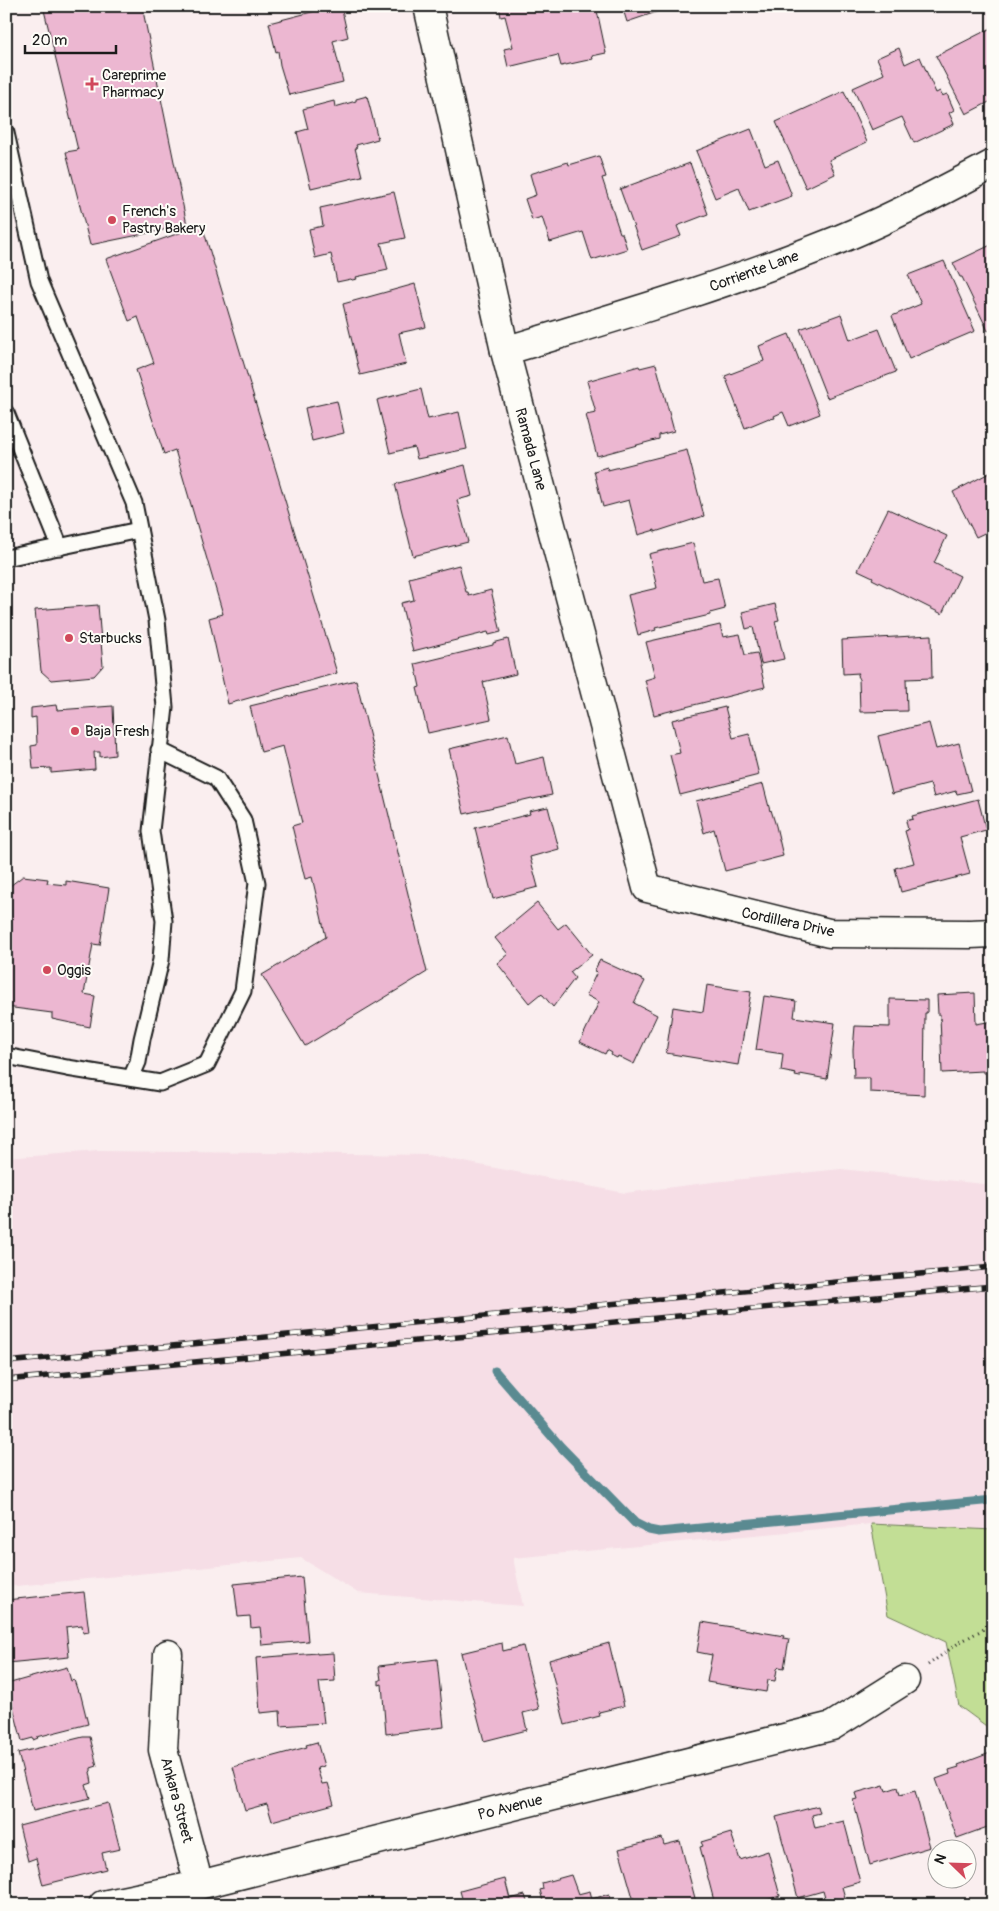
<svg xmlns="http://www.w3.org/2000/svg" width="999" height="1911" viewBox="0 0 999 1911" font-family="Pangolin,sans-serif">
	<rect width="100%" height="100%" fill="#faeeef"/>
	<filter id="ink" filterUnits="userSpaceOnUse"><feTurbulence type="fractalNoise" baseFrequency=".02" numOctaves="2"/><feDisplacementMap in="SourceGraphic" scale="10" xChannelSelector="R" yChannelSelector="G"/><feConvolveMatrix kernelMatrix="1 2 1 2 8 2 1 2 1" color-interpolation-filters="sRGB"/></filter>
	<g filter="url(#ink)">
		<!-- built -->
		<path fill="#f6dee6" d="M99 1151 428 1155 625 1193 713 1182 841 1169 993 1185V1530L871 1524 513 1558 523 1606 358 1593 301 1558 6 1587V1158Z"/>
		<!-- green -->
		<path fill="#c2de95" stroke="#6f7d58" d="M871 1524 993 1530V1731L959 1706 946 1642 888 1615Z"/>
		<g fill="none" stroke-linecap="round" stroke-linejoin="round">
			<!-- stream -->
			<path stroke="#5a8a91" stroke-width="9" d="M495 1371 561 1447 635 1523 649 1530 659 1532 993 1500"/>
		</g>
		<!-- building -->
		<g fill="#ecb7d1" stroke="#1c1c1c">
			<path d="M43 6H142L187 225 90 245 66 152 78 150Z"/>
			<path d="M335 6H341L348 37 333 41 343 82 289 95 280 65 278 51 276 52 269 23Z"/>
			<path d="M499 6H596L606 53 592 56 593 59 561 66 558 55 508 67 504 49 513 47 505 16 501 17Z"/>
			<path d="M622 6H674L627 22Z"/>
			<path d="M993 27V100L966 114 936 56Z"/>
			<path d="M899 48 905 64 920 57 936 93 940 91 942 96 947 94 954 110 949 113 954 124 914 143 902 117 872 130 853 88 884 74 877 58Z"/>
			<path d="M844 91 867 142 829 160 835 174 806 188 776 122Z"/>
			<path d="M367 96 378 139 356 145 357 147 355 148 362 176 311 188 297 132 308 129 303 109 334 101 335 107 356 101V99Z"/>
			<path d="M751 129 765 165 778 160 792 196 749 212 739 188 715 198 696 151Z"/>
			<path d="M599 156 606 177 602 178 620 233H622L627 249 592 260 583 232 550 242 542 217 532 220 525 199 536 195 530 174 568 162 569 165Z"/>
			<path d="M690 163 708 214 677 226 681 236 642 250 620 189Z"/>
			<path d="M394 192 405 238 381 243 388 270 356 277 357 279 352 280 351 279 337 282 331 254 315 258 309 229 323 226 320 208Z"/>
			<path d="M202 225 337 673 228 704 209 618 223 614 175 450 164 454 136 370 154 363 138 317 129 321 106 259Z"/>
			<path d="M993 244V328L988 331 962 277H960L953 263Z"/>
			<path d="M944 261 975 331 909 359 892 316 921 304 908 275Z"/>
			<path d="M415 284 426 327 399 333 406 364 360 375 343 304Z"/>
			<path d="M841 314 850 340 879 329 896 372 864 384V385L859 386 827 398 800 329Z"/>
			<path d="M789 334 820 414 789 426 783 412 774 416 775 418 770 419 769 418 745 428 725 376 764 361 759 346Z"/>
			<path d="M656 364 674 431 659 435V439L597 456 586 415 596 413 587 381 639 366 640 368Z"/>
			<path d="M421 389 428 419 459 412 467 449 417 459 414 447 390 453 377 400Z"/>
			<path d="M337 401 344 433 312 441 305 408Z"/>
			<path d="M687 450 704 516 655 532V530L638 535 629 500 603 507 594 471 607 467 608 470Z"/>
			<path d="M465 465 472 496 457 500 468 542 413 556 395 484Z"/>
			<path d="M993 471V529L976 537 953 492Z"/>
			<path d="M888 509 947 536 934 563 960 576 942 614 872 579 873 577 858 570Z"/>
			<path d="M693 543 702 581 718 578 725 609 710 613V615L655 628 656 630 638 635 628 595 657 588 649 554Z"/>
			<path d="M459 565 466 592H468L469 596 491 590 501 632 489 635 488 632 413 651 401 603 414 600 409 578Z"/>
			<path d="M775 604 779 620 775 621 784 659 761 664 753 627 746 629 742 612Z"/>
			<path d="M98 605 103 666 94 676 51 680 41 671 35 610Z"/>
			<path d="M720 625 723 637 740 634 745 655 757 653 765 687 654 715 645 680 655 677 646 642Z"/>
			<path d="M931 635 932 678 906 679 907 711 860 712 859 679 857 676 859 673 843 674 842 640Z"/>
			<path d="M508 639 516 674 483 682 491 719 428 733 417 688 420 687 415 664 493 645V643Z"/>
			<path d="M356 680 427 972 305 1046 262 975 326 937 312 877 305 879 292 826 302 823 283 746 261 752 250 706Z"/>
			<path d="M56 705 57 710 113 706 115 755 100 757V752H94L95 769 51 773V768L33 769 31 746 37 745 36 717 31 718V708Z"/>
			<path d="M725 707 733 738 749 734 759 775 680 795 670 755 680 753 672 720Z"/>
			<path d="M929 723 936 749 959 743 971 791 957 794 956 791 934 797 930 784 892 794 878 736Z"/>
			<path d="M508 735 515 764 544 757 552 795 533 799 532 798 464 814 449 749Z"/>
			<path d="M763 784 770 811 771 810 776 826 783 856 725 871 714 829 704 833 696 801Z"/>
			<path d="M978 799 986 830 960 837 970 874 901 892 895 868 914 863 905 831 908 830 906 821 913 819 912 816Z"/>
			<path d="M548 807 559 849 530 857 538 887 493 899 475 828 530 814 529 811Z"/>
			<path d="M23 876 48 879 47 883 66 885V881L109 888 100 945 93 944 84 994 95 996 90 1027 52 1019V1013L6 1007V889Z"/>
			<path d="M537 903 558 929 566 923 592 955 570 972 575 978 553 1007 543 995 540 994 529 1003 497 963 508 954 495 938Z"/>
			<path d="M600 960 645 981 634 1003 657 1015 634 1064 618 1056 617 1058 611 1055 612 1053 607 1050 605 1054 580 1042 599 1002 586 995 597 972 594 971Z"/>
			<path d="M707 985 751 992 738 1065 666 1053 673 1007 703 1012Z"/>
			<path d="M975 993 976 1024 993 1021V1073H983V1071L942 1073 940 1014H938L937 995Z"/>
			<path d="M764 996 796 1001 794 1017 835 1023 827 1079 800 1074V1077L795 1076 796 1074 781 1071 783 1054 756 1050Z"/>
			<path d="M890 999 927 1000V1013H925L924 1095 870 1092V1078H854L853 1050 855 1026 890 1027Z"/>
			<path d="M302 1577 308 1641 262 1645 260 1627 251 1628 250 1616 238 1617 234 1584Z"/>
			<path d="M84 1592 89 1632 83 1633 82 1625 66 1627 69 1657 7 1663 6 1600Z"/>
			<path d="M702 1622 784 1636 783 1638 789 1639 784 1668 779 1667 777 1669 775 1681 768 1680 766 1692 707 1682 712 1655 697 1652Z"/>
			<path d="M502 1643 503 1651 523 1646 539 1709 523 1713 527 1730 484 1741 461 1653Z"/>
			<path d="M609 1643 624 1706 599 1712 600 1716 565 1725 549 1660Z"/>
			<path d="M317 1653V1654L333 1653 335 1681 319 1682 324 1723 281 1726 280 1711 260 1713 256 1658Z"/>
			<path d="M437 1659 444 1727 386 1734 382 1684 379 1685V1680H381L379 1666Z"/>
			<path d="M67 1667 71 1681 74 1680 78 1692H80L88 1724 37 1737 38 1738 33 1740V1738L22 1741 7 1684Z"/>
			<path d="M83 1737H90L97 1766 91 1768V1771L90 1772 92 1783 86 1785 90 1798 33 1811 18 1753Z"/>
			<path d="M317 1742 324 1766 317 1768 322 1784 328 1783 334 1804 272 1821 267 1804 245 1810 233 1767 307 1747 306 1745Z"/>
			<path d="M990 1753 993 1760V1825L957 1838 936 1779 950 1774 949 1770 959 1767 958 1765Z"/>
			<path d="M884 1785 886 1791 898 1787 900 1795 915 1791 930 1847 870 1865 853 1800 857 1799 855 1793Z"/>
			<path d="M108 1803 120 1849 102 1853 106 1869 43 1885 36 1858 28 1861 19 1826Z"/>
			<path d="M818 1806 820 1813 812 1815 815 1828 844 1821 860 1882 842 1887 846 1901 831 1905H827L823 1891 798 1898 776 1817Z"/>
			<path d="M731 1833 740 1860 768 1851 780 1896 749 1905H715L700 1847 703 1846 701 1842Z"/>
			<path d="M662 1838 664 1845 680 1841 696 1902 684 1905H633L634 1901 619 1849Z"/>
			<path d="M571 1875 578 1894 590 1891 592 1899 609 1894 612 1905H544L540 1890 543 1889 542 1883Z"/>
			<path d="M505 1879 510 1899 525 1895 528 1905H464L460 1891Z"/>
			<path d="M424 1900 425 1905H404Z"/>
		</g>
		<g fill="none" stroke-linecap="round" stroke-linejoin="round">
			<!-- lane casing -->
			<g stroke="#1c1c1c" stroke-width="19">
				<g id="lane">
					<path d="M6 133 39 281 134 503 157 620 165 707 151 831 164 921 161 960 142 1039 138 1062 131 1078"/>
					<path d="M6 413 60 547"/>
					<path d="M6 558 139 530"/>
					<path d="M6 1056 67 1068 160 1083 207 1064 243 991 257 883 243 820 216 778 159 750"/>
				</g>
			</g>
			<!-- street casing -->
			<g stroke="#1c1c1c" stroke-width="31">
				<g id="street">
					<path d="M428 6 505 351 647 888 829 933 970 934 993 933"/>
					<path d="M505 351C609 319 713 289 815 249 876 226 935 195 993 164"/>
					<path d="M168 1654 163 1750 199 1885"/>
					<path d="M103 1905 199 1885 832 1726 905 1680"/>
				</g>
			</g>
			<!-- path -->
			<path stroke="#1c1c1c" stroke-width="3" stroke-dasharray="1 4" stroke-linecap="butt" d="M928 1665 960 1642 993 1624"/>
			<!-- lane -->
			<use href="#lane" stroke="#fdfcf7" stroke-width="15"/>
			<!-- street -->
			<use href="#street" stroke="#fdfcf7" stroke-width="28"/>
			<!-- rail casing -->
			<g stroke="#1c1c1c" stroke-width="5.5">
				<g id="rail">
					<path d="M6 1362 993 1267"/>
					<path d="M6 1380 993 1286"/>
				</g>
			</g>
			<!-- rail -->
			<use href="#rail" stroke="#fdfcf7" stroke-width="4" stroke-dasharray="11" stroke-linecap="butt"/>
		</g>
	</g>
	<!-- markers -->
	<g fill="#d1495b" stroke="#fdfcf7" stroke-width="2">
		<path d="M89.5 76.5h5v5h5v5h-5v5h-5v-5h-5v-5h5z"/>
		<circle cx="112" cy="220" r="5"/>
		<circle cx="69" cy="638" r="5"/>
		<circle cx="75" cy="731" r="5"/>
		<circle cx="47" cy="970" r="5"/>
	</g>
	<g text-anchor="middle" stroke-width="4" stroke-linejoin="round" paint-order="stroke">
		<!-- poi labels -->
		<g font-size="15" fill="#1c1c1c" stroke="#fdfcf7" text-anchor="start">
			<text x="102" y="80">Careprime<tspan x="102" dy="17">Pharmacy</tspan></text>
			<text x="122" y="216">French's<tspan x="122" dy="17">Pastry Bakery</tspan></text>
			<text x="79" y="643">Starbucks</text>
			<text x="85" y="736">Baja Fresh</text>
			<text x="57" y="975">Oggis</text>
		</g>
		<!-- street labels -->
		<g font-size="15" fill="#1c1c1c" stroke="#fdfcf7">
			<text transform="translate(754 271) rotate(-20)" y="5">Corriente Lane</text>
			<text transform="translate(531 449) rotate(75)" y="5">Ramada Lane</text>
			<text transform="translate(788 922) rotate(12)" y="5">Cordillera Drive</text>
			<text transform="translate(177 1800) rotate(75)" y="5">Ankara Street</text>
			<text transform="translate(510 1807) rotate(-14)" y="5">Po Avenue</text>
		</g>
	</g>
	<!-- margin -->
	<rect width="999" height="1911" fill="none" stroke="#fdfcf7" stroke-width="25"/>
	<rect x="12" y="12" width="974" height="1886" fill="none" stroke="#1c1c1c" stroke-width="2" filter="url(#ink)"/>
	<!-- north arrow -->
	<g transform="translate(952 1864) rotate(293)"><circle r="24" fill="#fdfcf7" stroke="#a3a29f"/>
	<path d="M0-4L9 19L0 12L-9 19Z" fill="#d1495b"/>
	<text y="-8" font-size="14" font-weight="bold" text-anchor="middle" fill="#1c1c1c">N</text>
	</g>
	<!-- scale -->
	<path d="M25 45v8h91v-8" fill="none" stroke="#1c1c1c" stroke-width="2.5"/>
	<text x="32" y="45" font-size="15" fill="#1c1c1c" stroke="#fdfcf7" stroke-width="4" paint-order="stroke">20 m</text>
</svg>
